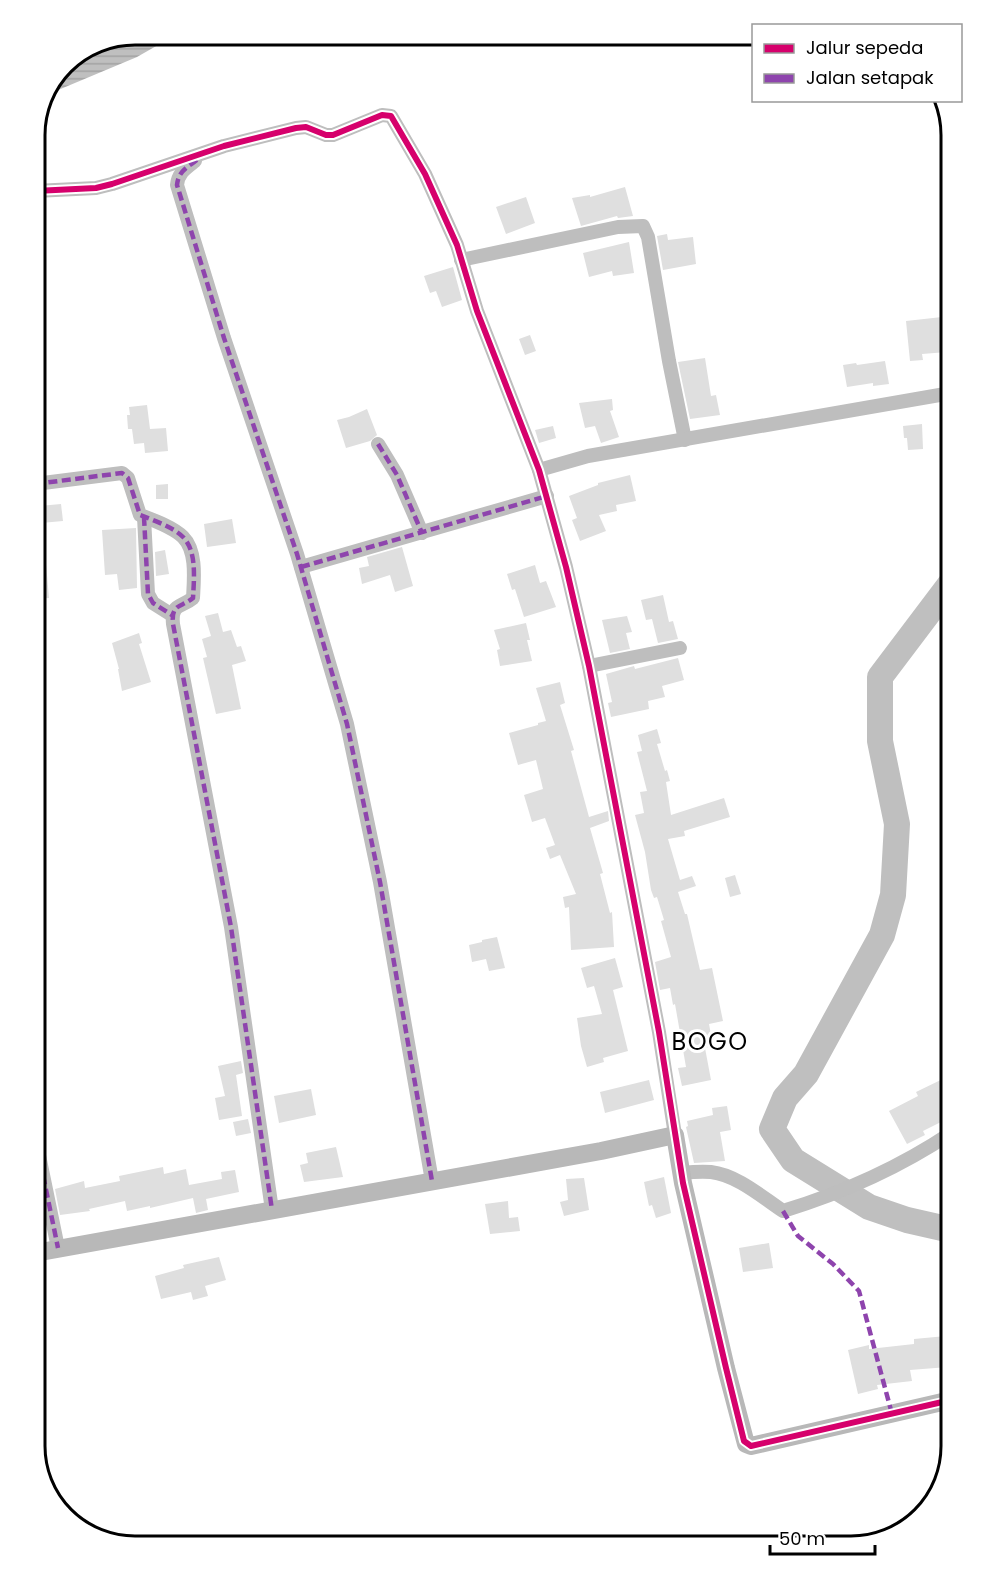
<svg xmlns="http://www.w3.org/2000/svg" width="986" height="1581" viewBox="0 0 986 1581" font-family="Poppins,sans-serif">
	<defs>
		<pattern id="water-rules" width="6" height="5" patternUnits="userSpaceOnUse" patternTransform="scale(1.5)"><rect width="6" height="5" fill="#bfbfbf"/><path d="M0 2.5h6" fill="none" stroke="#a2a2a2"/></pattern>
	</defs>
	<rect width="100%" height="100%" fill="#fff"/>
	<!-- water -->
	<path fill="url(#water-rules)" d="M165 41 137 57 51 93 64 64 97 42Z"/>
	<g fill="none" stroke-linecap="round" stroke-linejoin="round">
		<!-- river -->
		<path stroke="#bfbfbf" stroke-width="26" d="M951 1230 907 1220 869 1207 793 1160 772 1129 785 1098 806 1074 882 935 893 895 897 824 880 741V677L951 583"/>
	</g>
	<!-- building -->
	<g fill="#dfdfdf">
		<path d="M625 187 633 216 618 218 617 216 581 226 572 198 590 195V197Z"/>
		<path d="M526 197 535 223 506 234 496 207Z"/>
		<path d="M667 234 668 240 693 237 696 264 663 270 657 236Z"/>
		<path d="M629 242 634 273 613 276 612 271 589 277 583 253Z"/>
		<path d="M453 267 462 300 442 307 436 291 430 293 424 276Z"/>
		<path d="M951 316V332L946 333 947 352 922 354 923 360 910 361 906 321Z"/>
		<path d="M530 335 536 351 525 355 519 339Z"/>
		<path d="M705 358 711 396 716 395 720 415 690 419 678 362Z"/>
		<path d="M885 361 889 384 873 386V383L847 387 843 365 856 363 857 365Z"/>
		<path d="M612 399 613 410 610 411 619 437 601 443 595 426 585 428 579 403Z"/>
		<path d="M147 405 150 429 166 428 168 451 145 453 144 443 134 444 132 429H128L127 415H130L129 407Z"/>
		<path d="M367 409 377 435 370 441 346 448 337 420 349 417Z"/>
		<path d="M922 424 923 449 908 450 907 438H904L903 426Z"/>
		<path d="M553 426 556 438 539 443 535 430Z"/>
		<path d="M630 475 636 501 616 505 617 511 599 515 606 531 580 541 572 520 577 518 569 496 598 485V483Z"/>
		<path d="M168 484V499H156V485Z"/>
		<path d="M61 504 63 521 41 523 39 506Z"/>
		<path d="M232 519 236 543 207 547 204 524Z"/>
		<path d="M136 528 137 588 119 590 117 574 105 575 102 530Z"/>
		<path d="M402 547 413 586 395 592 390 575 362 584 359 568 369 566 367 557Z"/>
		<path d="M165 550 169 574 156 576 155 552Z"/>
		<path d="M45 553 49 598 35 599V554Z"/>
		<path d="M535 565 540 583 546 581 556 607 524 617 515 589 512 590 507 574Z"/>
		<path d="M663 595 669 622 673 621 678 639 658 643 652 619 646 620 641 600Z"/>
		<path d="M218 613 223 632 231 630 237 647 241 646 246 661 232 665 241 709 216 714 203 658 207 657 202 639 211 636 205 616Z"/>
		<path d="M627 616 632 632 626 633 630 649 610 653 602 620Z"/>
		<path d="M526 623 530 640H527L532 661 500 666 497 650 500 649 494 630Z"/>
		<path d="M139 633 142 643 139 644 151 682 122 691 118 669H119L112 643Z"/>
		<path d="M678 658 684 680 662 686 665 697 648 701 649 709 611 717 608 703 612 702 606 674 634 666 635 669Z"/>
		<path d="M560 682 565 703 560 705 574 750 571 751 589 817 608 811 609 821 590 828 603 873 600 874 610 913 612 912 614 947 571 950 569 907 565 908 563 897 576 894 560 855 550 859 546 848 555 845 545 818 532 822 524 795 543 789 536 760 518 765 509 733 538 725V723L546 721 536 688Z"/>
		<path d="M657 729 661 743 657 744 665 771 667 770 670 781 666 782 671 815 724 798 730 817 684 831 685 836 668 839 680 880 692 876 696 886 678 892 685 914H687L700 970 712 968 723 1021 709 1024 713 1046 705 1048 711 1080 682 1086 678 1068 686 1067 675 1004 673 1005 670 988 660 990 655 962 671 957 661 921 664 920 657 897 654 898 651 890 645 852 635 815 644 813 640 792 647 791 637 752 642 751 638 735Z"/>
		<path d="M735 875 741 894 730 897 725 878Z"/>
		<path d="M497 937 505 968 489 971 486 959 472 962 469 945 482 942V940Z"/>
		<path d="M615 958 623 987 613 990 628 1051 603 1058 604 1062 587 1067 581 1046 577 1018 602 1014 594 986 587 988 581 968Z"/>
		<path d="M241 1061 243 1073 236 1075 242 1116 219 1120 215 1098 225 1096 218 1066Z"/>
		<path d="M951 1075V1117L923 1131 925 1135 907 1144 889 1111 918 1096 916 1092Z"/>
		<path d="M649 1080 654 1100 605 1113 600 1092Z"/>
		<path d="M311 1089 316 1115 279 1123 274 1096Z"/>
		<path d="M727 1106 731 1130 720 1132 725 1161 694 1163 686 1127 688 1126 687 1121 713 1115 712 1108Z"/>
		<path d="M248 1119 251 1133 236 1136 233 1122Z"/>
		<path d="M336 1147 343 1177 304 1182 300 1165 308 1163 306 1153Z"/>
		<path d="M163 1167 164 1174 186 1169 189 1185 222 1179 221 1172 235 1170 239 1192 206 1199 208 1210 196 1213 193 1198 150 1208V1206L127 1211 125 1201 89 1209 90 1211 60 1215 55 1189 84 1181 85 1188 120 1181 119 1176Z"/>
		<path d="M664 1177 671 1213 656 1218 652 1205 649 1206 644 1182Z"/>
		<path d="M584 1178 589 1210 564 1216 560 1202 568 1200 566 1179Z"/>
		<path d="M35 1193H37L43 1218 35 1220Z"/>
		<path d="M508 1201 509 1218 518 1217 520 1231 490 1234 485 1204Z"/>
		<path d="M769 1243 773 1268 743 1272 739 1248Z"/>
		<path d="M219 1257 226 1280 205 1286 208 1296 193 1300 191 1292 161 1299 155 1276 184 1268 183 1265Z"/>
		<path d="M946 1336 948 1367 910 1370 912 1381 877 1385 878 1389 858 1394 848 1350 869 1345V1349L914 1344V1339Z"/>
	</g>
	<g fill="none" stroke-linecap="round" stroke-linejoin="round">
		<!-- street -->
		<g stroke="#bebebe" stroke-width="14">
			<path d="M195 161C186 168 178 173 177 185L224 338 297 554 347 724 380 882 432 1181"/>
			<path d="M35 191 96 188 112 184 224 146 296 128 306 127 326 135H333L382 115 391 116 425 174 457 245 477 311 539 470 566 567 589 666 659 1032 675 1135"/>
			<path d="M461 260 618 227 643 226 648 237 669 361 685 440"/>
			<path d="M378 444 397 475 422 533"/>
			<path d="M539 470 588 456 951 393"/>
			<path d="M35 484 122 473 128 478 140 515C153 520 173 527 183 537 197 551 194 579 193 598 181 608 171 603 173 624L231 927 272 1210"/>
			<path d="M144 517 148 594 153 603 172 615"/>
			<path d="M301 567 547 496"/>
			<path d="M589 666 680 648"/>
			<path d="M35 1136 58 1248"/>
			<path d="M682 1173C691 1172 701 1171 711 1172 737 1175 762 1197 783 1211 842 1193 900 1167 951 1133"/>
		</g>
		<!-- secondary -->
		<path stroke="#b8b8b8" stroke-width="18" d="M35 1253 601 1151 675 1135 683 1183 726 1368 746 1444 751 1446 951 1400"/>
		<!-- quiet -->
		<g stroke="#8e44ad" stroke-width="4.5" stroke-dasharray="9 4.5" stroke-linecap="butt">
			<path d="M197 160C187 167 178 172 177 185L224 338 297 554 347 724 380 882 432 1181"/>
			<path d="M378 444 397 475 422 533"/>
			<path d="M35 484 122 473 128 478 140 515C153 520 173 527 183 537 197 551 194 579 193 598 181 608 171 603 173 624L231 927 272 1210"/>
			<path d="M144 517 148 594 153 603 172 615"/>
			<path d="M301 567 547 496"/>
			<path d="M35 1136 58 1248"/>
			<path d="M783 1211 798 1236 833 1264 859 1291 892 1414"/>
		</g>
		<!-- cycleway casing -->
		<g stroke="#fff" stroke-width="10">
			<path id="cycleway" d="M35 191 96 188 112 184 224 146 296 128 306 127 326 135H333L382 115 391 116 425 174 457 245 477 311 539 470 566 567 589 666 659 1032 683 1183 726 1368 744 1441 751 1446 951 1400"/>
		</g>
		<!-- cycleway -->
		<use href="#cycleway" stroke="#d6006c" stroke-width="6"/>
	</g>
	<g text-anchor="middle" stroke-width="6" stroke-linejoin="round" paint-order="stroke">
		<!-- quarter labels -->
		<g font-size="24" letter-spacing="1.5" fill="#000" stroke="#fff">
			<text x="710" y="1050">BOGO</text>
		</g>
	</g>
	<!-- crop -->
	<path d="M0 0H986V1581H0ZM135 45H851A90 90 0 0 1 941 135V1446A90 90 0 0 1 851 1536H135A90 90 0 0 1 45 1446V135A90 90 0 0 1 135 45Z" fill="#fff" fill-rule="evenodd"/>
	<path fill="none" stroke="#000" stroke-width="3" d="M135 45H851A90 90 0 0 1 941 135V1446A90 90 0 0 1 851 1536H135A90 90 0 0 1 45 1446V135A90 90 0 0 1 135 45Z"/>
	<!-- legend -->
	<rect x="752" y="24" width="210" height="78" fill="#ffffff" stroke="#999999" stroke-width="1.5"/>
	<rect x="764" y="44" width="30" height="9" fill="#d6006c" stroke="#999999" stroke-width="1.5"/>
	<text x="806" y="54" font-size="18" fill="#000000">Jalur sepeda</text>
	<rect x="764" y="74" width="30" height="9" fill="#8e44ad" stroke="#999999" stroke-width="1.5"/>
	<text x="806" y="84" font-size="18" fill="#000000">Jalan setapak</text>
	<!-- scale -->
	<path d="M770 1545v9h105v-9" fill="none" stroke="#000000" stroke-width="3"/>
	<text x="779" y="1545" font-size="18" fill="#000000" stroke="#ffffff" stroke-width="4.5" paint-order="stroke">50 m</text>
</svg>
